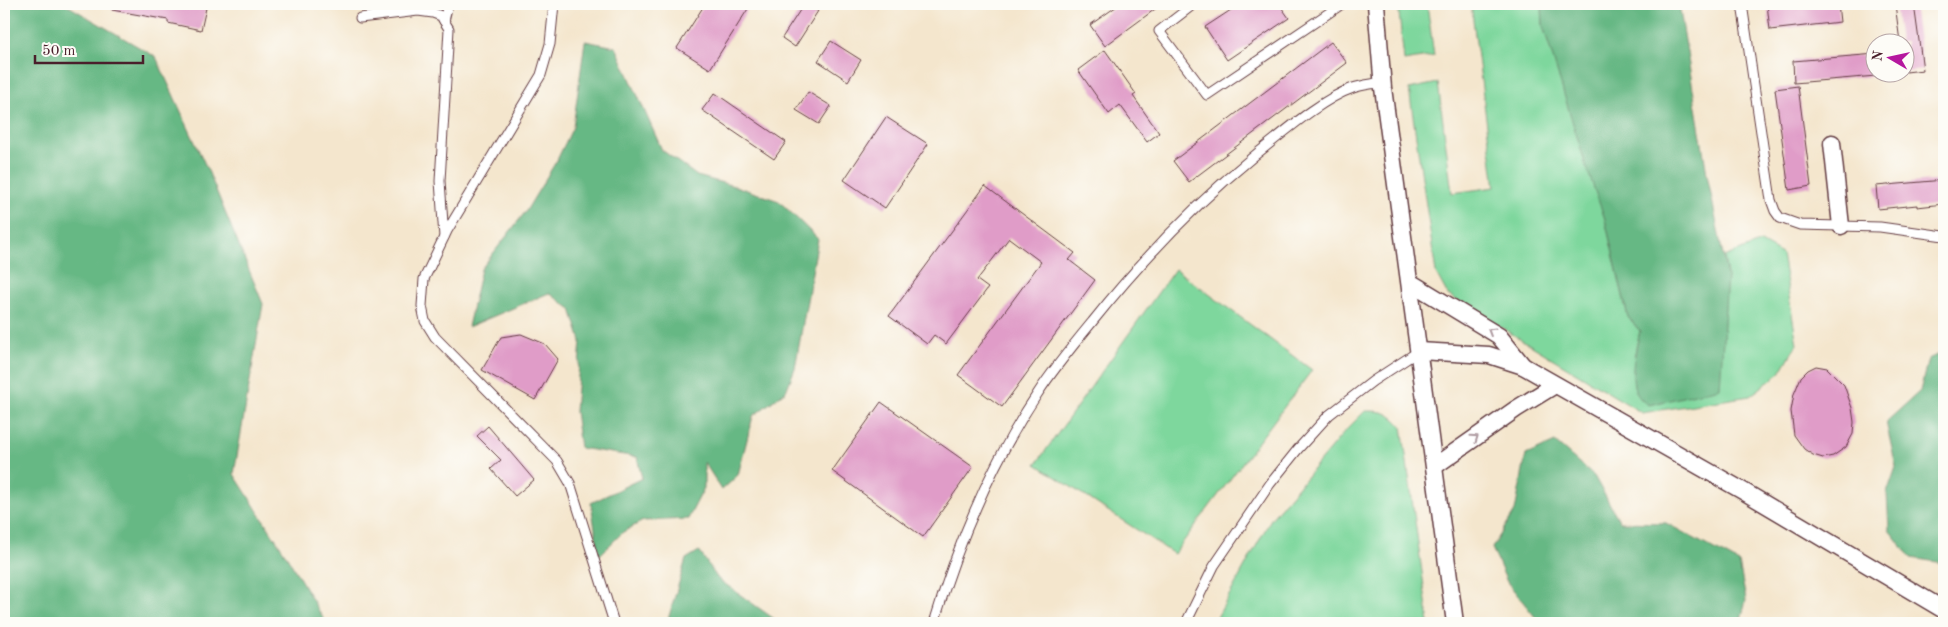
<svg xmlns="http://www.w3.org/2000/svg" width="1948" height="627" viewBox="0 0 1948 627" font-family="'Old Standard TT',serif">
	<rect width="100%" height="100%" fill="#fdfcf7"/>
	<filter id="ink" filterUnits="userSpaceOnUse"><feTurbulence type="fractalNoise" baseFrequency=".02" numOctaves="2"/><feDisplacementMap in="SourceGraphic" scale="10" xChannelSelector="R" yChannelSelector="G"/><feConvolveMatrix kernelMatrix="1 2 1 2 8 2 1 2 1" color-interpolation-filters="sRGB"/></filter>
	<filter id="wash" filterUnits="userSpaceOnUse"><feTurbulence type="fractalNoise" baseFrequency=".0096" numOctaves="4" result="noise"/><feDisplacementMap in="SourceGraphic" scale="20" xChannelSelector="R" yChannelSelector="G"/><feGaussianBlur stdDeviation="1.12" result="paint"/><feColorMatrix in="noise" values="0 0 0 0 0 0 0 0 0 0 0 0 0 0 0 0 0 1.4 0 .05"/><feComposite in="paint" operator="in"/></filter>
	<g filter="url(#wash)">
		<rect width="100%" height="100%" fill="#f4e6cd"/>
		<!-- green -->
		<g fill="#7ed79d" stroke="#647b64">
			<path d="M1398 4H1427L1434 56 1404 61Z"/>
			<path d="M1471 4H1542L1543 26 1605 219 1628 317 1640 331 1634 357 1727 276 1724 257 1761 242 1782 254 1797 344 1780 373 1750 396 1642 413 1448 295 1436 273 1409 89 1438 83 1452 193 1495 187Z"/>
			<path d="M1175 269 1312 370 1174 554 1036 464Z"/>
			<path d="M1365 411C1385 411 1388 412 1402 426L1429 623H1214L1271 519 1346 430Z"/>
		</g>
		<!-- forest -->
		<g fill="#66b884" stroke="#586c58">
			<path d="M4 4H65L156 57 209 173 263 304 234 474 286 555 326 623H4Z"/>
			<path d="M1542 4H1679L1707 174 1727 276 1720 388 1649 405C1623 393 1635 354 1640 331L1628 317 1605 219 1586 166 1543 26Z"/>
			<path d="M585 41 616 47 662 150 697 176 738 187 779 201 818 239 795 368 786 391 753 416 738 475 722 490 704 462V488L688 519 643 521 623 532 599 556 591 503 642 478 637 457 580 448 575 411 581 341 571 309 549 293 468 327 481 269 526 211 557 160 573 127Z"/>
			<path d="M1944 352V563L1911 558 1889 530 1887 493 1896 467 1886 422 1920 391 1928 359Z"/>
			<path d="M1555 442 1594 476 1620 522 1666 523 1739 563 1746 600 1740 623H1540L1507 582 1492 548 1515 511 1526 455Z"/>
			<path d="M699 551 718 579 780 623H667L686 559Z"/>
		</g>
		<g id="blocks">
			<!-- building -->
			<g fill="#e09cc8">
				<path d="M112 4H184L206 8 201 30 168 23V20L112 10Z"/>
				<path d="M705 4H751L710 69 677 48Z"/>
				<path d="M804 4 818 11 795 47 782 38Z"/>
				<path d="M1120 4H1162L1105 46 1090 25Z"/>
				<path d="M1240 4H1279L1289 18 1227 60 1205 27Z"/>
				<path d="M1767 4H1838L1840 22 1770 30Z"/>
				<path d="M1895 4H1914L1923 70 1906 72V42H1900Z"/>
				<path d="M831 41 861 60 848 81 818 61Z"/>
				<path d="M1331 42 1347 63 1189 182 1173 161Z"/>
				<path d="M1105 50 1136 94 1133 96 1159 133 1147 142 1120 105 1109 114 1078 70Z"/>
				<path d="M1876 54V76L1794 83 1793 61Z"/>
				<path d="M1798 86 1811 186 1789 190 1775 89Z"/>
				<path d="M808 92 831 106 819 124 796 110Z"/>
				<path d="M715 93 786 142 774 159 702 110Z"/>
				<path d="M886 117 928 144 885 208 844 180Z"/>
				<path d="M1944 180V204L1917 207V205L1878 209 1876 186Z"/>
				<path d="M985 186 1075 253 1069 260 1095 280 1002 407 958 375 1041 262 1009 238 977 280 988 288 946 344 934 335 927 344 889 316Z"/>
				<path d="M521 334 545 344 558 359 535 400 482 370 501 337Z"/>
				<path d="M1816 366 1827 368 1844 385 1852 408 1854 422 1853 434 1846 447 1833 456 1823 458 1813 455 1804 449 1794 435 1791 411 1794 394 1801 377 1808 370Z"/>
				<path d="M881 402 973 467 923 537 832 471Z"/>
				<path d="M488 426 534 480 515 496 491 469 501 460 477 436Z"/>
			</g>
		</g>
	</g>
	<g filter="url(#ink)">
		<use href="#blocks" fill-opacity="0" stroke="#643d43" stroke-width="1"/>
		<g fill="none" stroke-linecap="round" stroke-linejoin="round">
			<!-- service casing -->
			<g stroke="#643d43" stroke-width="11">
				<g id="service">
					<path d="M554 4 550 44 541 75 447 231 424 279 422 306 425 321 435 337 557 461 570 483 614 623"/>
					<path d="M1194 4 1159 31 1207 95 1342 4"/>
					<path d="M1742 4 1771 200 1775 211 1780 218 1800 225 1880 227 1944 236"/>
					<path d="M360 18 418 11 433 13 441 16 449 29 440 181 444 237"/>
					<path d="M444 21 448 4"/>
					<path d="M934 623C958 543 991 463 1038 393 1054 368 1074 344 1093 321 1141 261 1194 205 1254 156 1281 135 1321 99 1353 88 1362 85 1373 84 1382 82"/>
					<path d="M1186 623 1214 566 1270 484 1298 449 1329 415 1373 381 1419 351"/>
				</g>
			</g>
			<!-- minor casing -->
			<g stroke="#643d43" stroke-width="19">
				<g id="minor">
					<path d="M1376 4 1383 88 1455 623"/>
					<path d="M1832 143 1841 226"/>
					<path d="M1410 282 1499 336 1523 366"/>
					<path d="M1419 351 1489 355 1523 366 1743 491 1944 610"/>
					<path d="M1435 466 1516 409 1555 385"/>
				</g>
			</g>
			<!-- service -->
			<use href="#service" stroke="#fff" stroke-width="9"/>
			<!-- minor -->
			<use href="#minor" stroke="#fff" stroke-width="16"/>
		</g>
		<!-- one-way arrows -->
		<defs><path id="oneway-chevron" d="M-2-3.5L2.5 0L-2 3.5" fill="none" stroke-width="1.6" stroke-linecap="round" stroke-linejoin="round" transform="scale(1.25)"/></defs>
		<g stroke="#ae9aa0">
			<use href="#oneway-chevron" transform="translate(1491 331) rotate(-149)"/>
			<use href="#oneway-chevron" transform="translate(1475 438) rotate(-35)"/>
		</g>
	</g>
	<!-- margin -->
	<rect width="1948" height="627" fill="none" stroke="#fdfcf7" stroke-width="20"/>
	<!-- north arrow -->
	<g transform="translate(1890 58) rotate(279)"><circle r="24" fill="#fdfcf7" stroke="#b5a4a5"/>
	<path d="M0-4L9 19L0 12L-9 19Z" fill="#b5179e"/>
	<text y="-8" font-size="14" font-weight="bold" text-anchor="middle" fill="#4a1f2b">N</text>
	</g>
	<!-- scale -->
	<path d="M35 55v8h108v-8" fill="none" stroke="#4a1f2b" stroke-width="2.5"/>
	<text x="42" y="55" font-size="15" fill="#4a1f2b" stroke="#fdfcf7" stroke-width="4" paint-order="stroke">50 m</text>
</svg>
